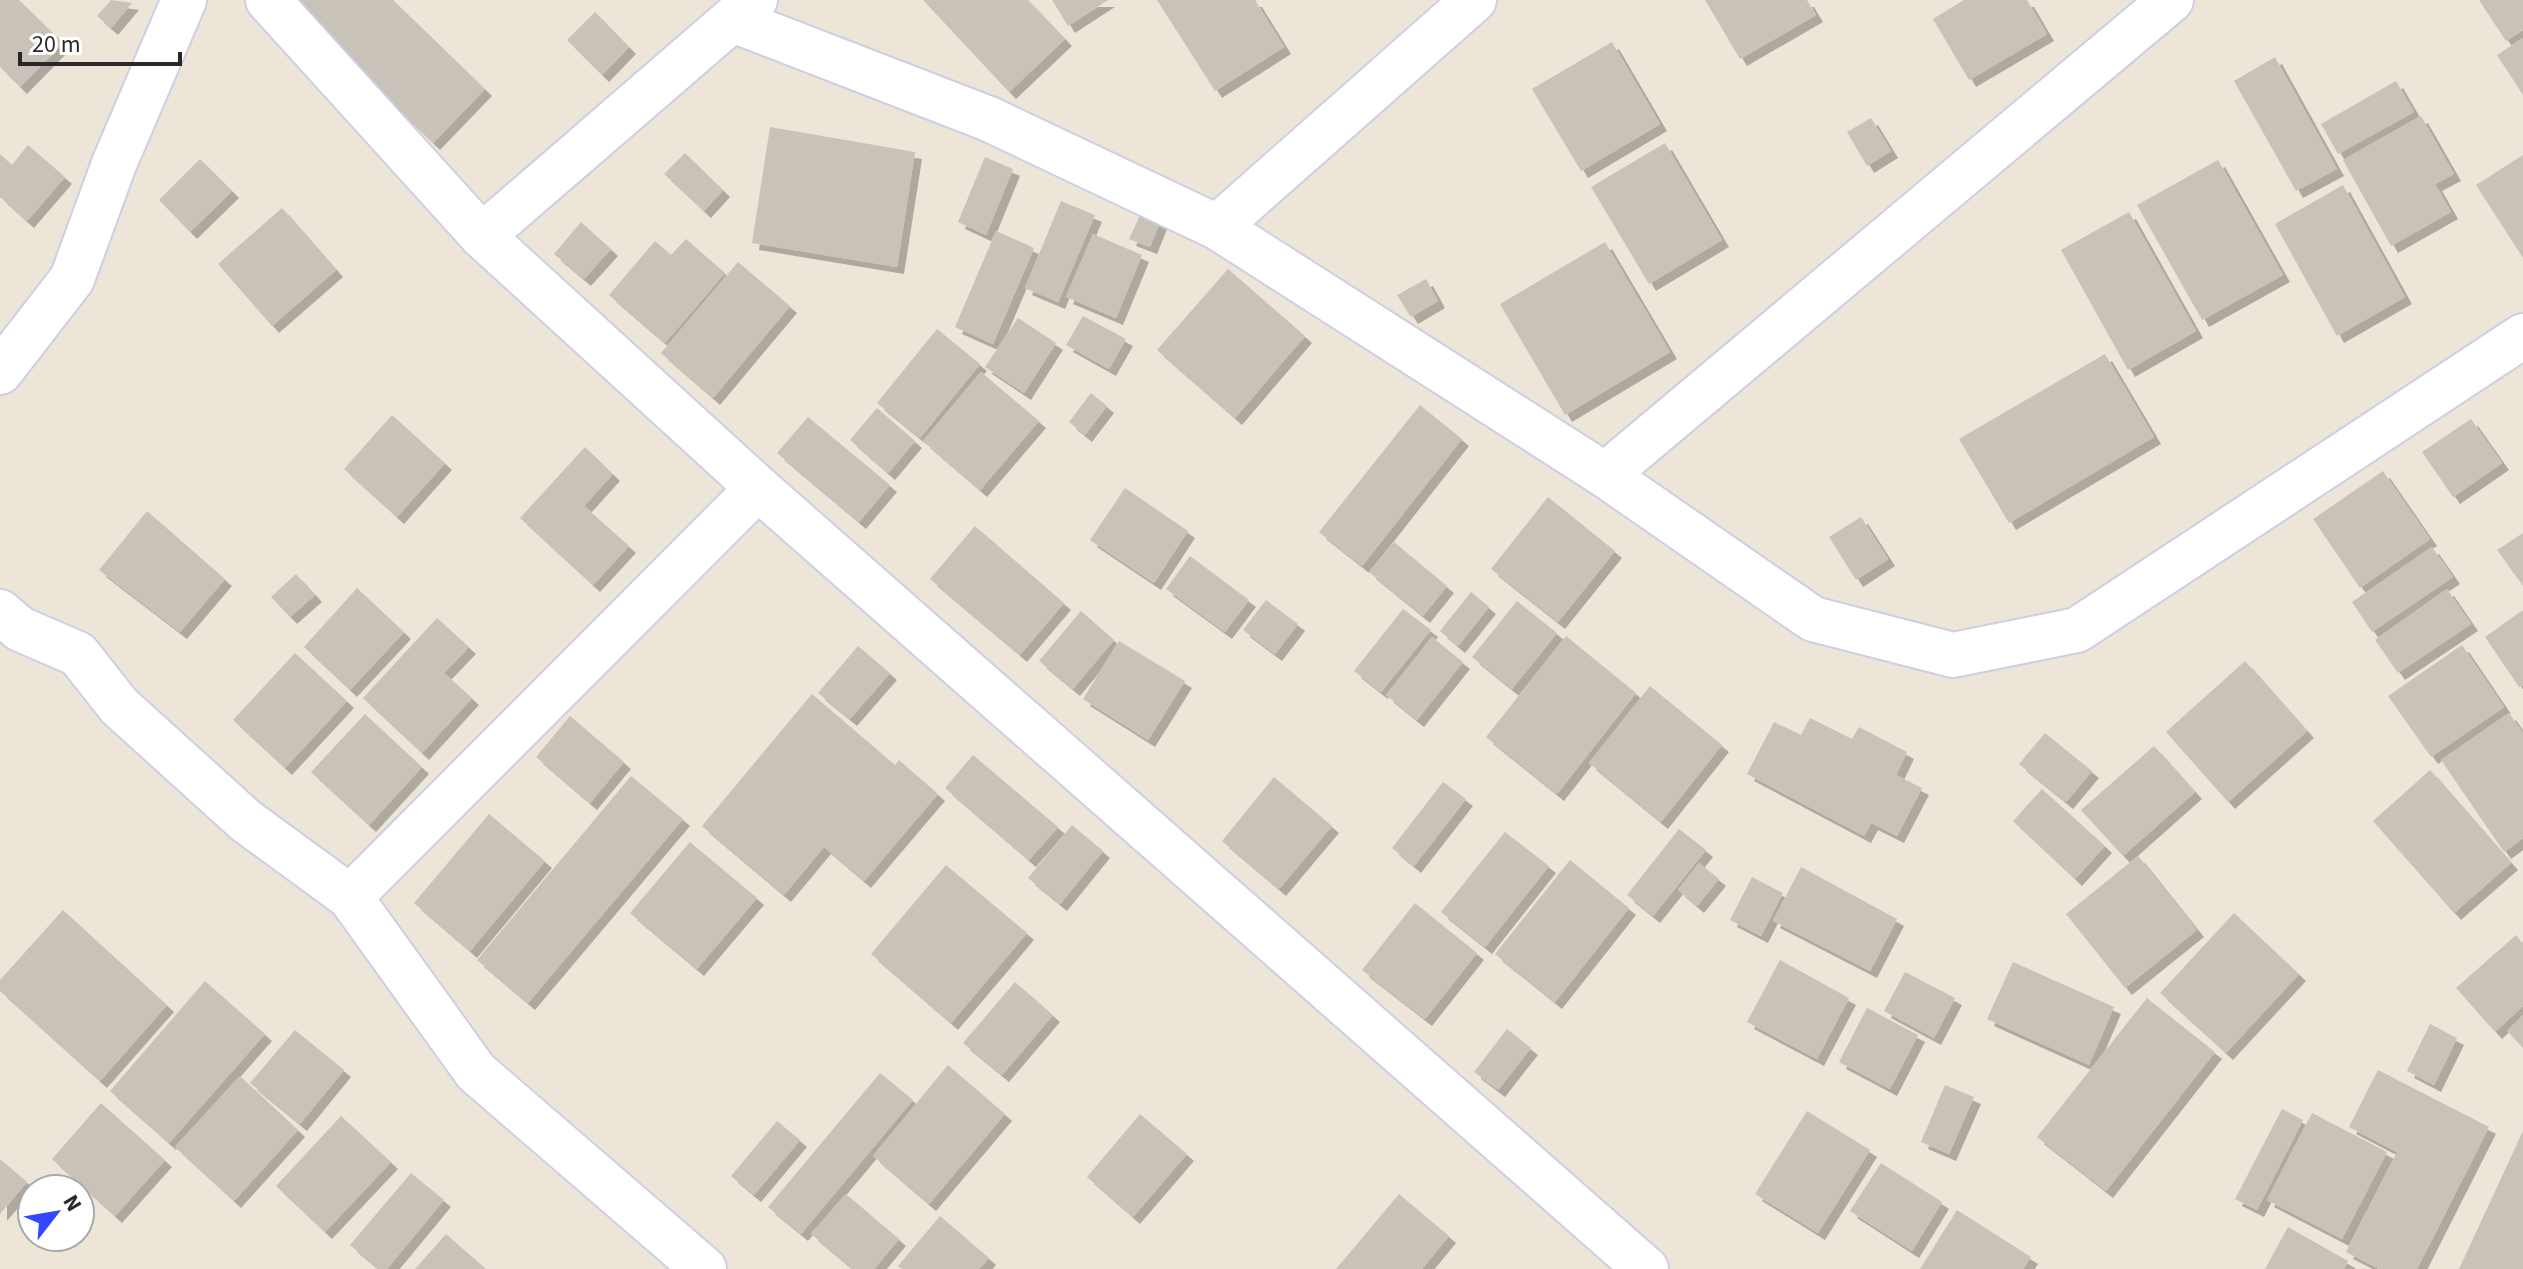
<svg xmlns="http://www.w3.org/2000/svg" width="2523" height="1269" viewBox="0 0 2523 1269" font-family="'Source Sans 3',sans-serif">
	<defs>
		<filter id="shadow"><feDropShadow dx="7" dy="7" stdDeviation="0" flood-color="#0004"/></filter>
	</defs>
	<rect width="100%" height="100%" fill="#ede5d8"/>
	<!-- building -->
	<g fill="#c8c2b8" filter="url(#shadow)">
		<path d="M0 0H19L63 43 20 87 0 67Z"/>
		<path d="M111 0 132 3 111 28 97 16Z"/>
		<path d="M284 0H393L485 89 433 143Z"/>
		<path d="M923 0H1028L1065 39 1009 92Z"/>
		<path d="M1052 0H1108L1068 26Z"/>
		<path d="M1157 0H1255L1284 47 1215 91Z"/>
		<path d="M1705 0H1807L1816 15 1740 59Z"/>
		<path d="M1964 0H2027L2047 34 1969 80 1933 19Z"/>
		<path d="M2479 0H2523V30L2506 41Z"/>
		<path d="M595 12 629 47 602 75 567 40Z"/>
		<path d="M2523 38V95L2497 55Z"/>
		<path d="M1612 42 1660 124 1581 171 1532 89Z"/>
		<path d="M2275 57 2337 169 2296 191 2234 81Z"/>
		<path d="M2396 81 2414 112 2338 154 2321 124Z"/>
		<path d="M2421 116 2454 174 2435 184 2451 212 2391 246 2343 160Z"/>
		<path d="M1871 118 1891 151 1867 166 1847 132Z"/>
		<path d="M770 127 915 152 897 267 752 243Z"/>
		<path d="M1665 143 1722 240 1649 284 1591 187Z"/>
		<path d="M28 145 65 177 27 221 0 197V154L12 165Z"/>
		<path d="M685 153 723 190 704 211 664 174Z"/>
		<path d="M2523 155V258L2476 185Z"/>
		<path d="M985 157 1013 169 986 235 958 222Z"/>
		<path d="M200 159 232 191 190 232 159 200Z"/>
		<path d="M2218 160 2283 275 2202 320 2137 205Z"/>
		<path d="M2343 185 2405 297 2337 336 2275 224Z"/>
		<path d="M1061 201 1095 215 1058 302 1025 288Z"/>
		<path d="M282 208 336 270 272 326 218 264Z"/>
		<path d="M1142 211 1161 220 1150 247 1129 239Z"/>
		<path d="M2129 212 2196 331 2128 370 2061 250Z"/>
		<path d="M581 222 611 249 584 279 554 254Z"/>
		<path d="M996 231 1034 248 993 344 955 327Z"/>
		<path d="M1093 234 1142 255 1116 318 1066 297Z"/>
		<path d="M686 239 725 273 665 343 609 295 655 241 671 255Z"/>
		<path d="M1605 242 1670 352 1565 415 1500 304Z"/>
		<path d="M738 262 790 306 713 398 661 353Z"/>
		<path d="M1228 269 1305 336 1235 418 1157 350Z"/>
		<path d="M1426 279 1438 301 1411 317 1397 295Z"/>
		<path d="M1083 316 1126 339 1109 369 1066 345Z"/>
		<path d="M1018 318 1056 343 1024 393 985 367Z"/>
		<path d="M937 329 980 364 920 438 877 403Z"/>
		<path d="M2105 354 2154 437 2009 523 1959 439Z"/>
		<path d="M981 372 1039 421 980 490 923 441Z"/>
		<path d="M1091 393 1107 406 1085 435 1069 422Z"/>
		<path d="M1420 405 1462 439 1362 566 1319 532Z"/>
		<path d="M877 408 915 441 888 473 850 440Z"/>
		<path d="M392 415 445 463 397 517 344 469Z"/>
		<path d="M808 417 890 485 859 522 777 453Z"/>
		<path d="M2471 419 2502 463 2453 497 2422 452Z"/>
		<path d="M585 447 613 474 584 506 629 546 593 585 520 518Z"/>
		<path d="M2383 471 2430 539 2360 588 2313 519Z"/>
		<path d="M1125 488 1188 531 1154 583 1090 540Z"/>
		<path d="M1548 497 1615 551 1558 622 1491 569Z"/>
		<path d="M147 511 225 579 180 632 99 570Z"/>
		<path d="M1861 517 1888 559 1856 580 1829 537Z"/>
		<path d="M975 526 1064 603 1020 655 930 579Z"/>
		<path d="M2523 533V586L2497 550Z"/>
		<path d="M1394 542 1447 586 1423 616 1369 572Z"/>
		<path d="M2432 547 2453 577 2372 632 2352 602Z"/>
		<path d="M1190 556 1249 600 1225 632 1166 589Z"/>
		<path d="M296 574 315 595 290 617 271 597Z"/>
		<path d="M357 588 404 632 350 690 304 647Z"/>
		<path d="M2447 589 2471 624 2398 673 2375 640Z"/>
		<path d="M1471 592 1489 607 1458 646 1440 631Z"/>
		<path d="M1266 600 1298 624 1275 654 1243 630Z"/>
		<path d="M1517 601 1557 633 1512 689 1472 657Z"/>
		<path d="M1403 609 1431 630 1381 692 1354 671Z"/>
		<path d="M2523 610V685L2519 687 2485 637Z"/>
		<path d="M1081 611 1114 640 1073 689 1039 661Z"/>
		<path d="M437 618 469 647 444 673 472 698 422 753 363 698Z"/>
		<path d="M1566 636 1636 693 1557 794 1486 737Z"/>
		<path d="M1432 637 1463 662 1417 720 1386 695Z"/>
		<path d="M1119 641 1185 681 1148 740 1083 699Z"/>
		<path d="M2462 645 2504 707 2431 757 2388 696Z"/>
		<path d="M858 646 890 673 850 719 818 693Z"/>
		<path d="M295 653 347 701 285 768 233 720Z"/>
		<path d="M2245 661 2307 731 2228 802 2166 732Z"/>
		<path d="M1650 686 1722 745 1661 822 1589 763Z"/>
		<path d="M812 694 895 765 899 760 938 794 864 881 824 847 784 895 702 826Z"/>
		<path d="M2509 713 2523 733V838L2504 852 2441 760Z"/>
		<path d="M365 714 422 767 369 825 311 772Z"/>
		<path d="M570 716 624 762 590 803 536 757Z"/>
		<path d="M1810 718 1852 739 1859 727 1907 752 1896 775 1922 788 1897 836 1871 823 1864 836 1747 774 1774 722 1801 735Z"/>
		<path d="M2045 733 2092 771 2066 802 2019 764Z"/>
		<path d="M2154 746 2195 792 2123 856 2081 810Z"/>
		<path d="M973 755 1058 827 1029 860 945 788Z"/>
		<path d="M2430 770 2511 863 2454 913 2373 821Z"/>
		<path d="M631 776 683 819 528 1003 477 960Z"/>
		<path d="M1274 777 1332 826 1279 889 1222 841Z"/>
		<path d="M1443 782 1466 799 1414 866 1392 848Z"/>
		<path d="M2042 789 2105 846 2075 879 2013 821Z"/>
		<path d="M489 814 545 861 470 951 414 903Z"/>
		<path d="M1072 825 1103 851 1060 904 1028 878Z"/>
		<path d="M1679 829 1706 850 1653 916 1627 895Z"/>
		<path d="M1505 832 1549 866 1485 947 1441 912Z"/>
		<path d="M690 842 757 898 697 969 630 913Z"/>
		<path d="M2138 856 2197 930 2125 988 2066 914Z"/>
		<path d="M1570 860 1629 908 1555 1002 1495 954Z"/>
		<path d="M1699 863 1719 879 1697 906 1678 890Z"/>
		<path d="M946 865 1027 933 951 1023 871 954Z"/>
		<path d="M1801 867 1897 919 1870 971 1773 921Z"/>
		<path d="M1752 877 1783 893 1761 936 1730 920Z"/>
		<path d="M1415 903 1477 953 1425 1019 1362 970Z"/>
		<path d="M63 910 167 1005 100 1081 0 991V980Z"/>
		<path d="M2234 913 2299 974 2226 1053 2160 993Z"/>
		<path d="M2516 935 2523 944V1006L2495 1032 2456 988Z"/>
		<path d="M1780 960 1849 998 1817 1059 1747 1022Z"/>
		<path d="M2013 962 2114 1007 2089 1065 1987 1019Z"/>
		<path d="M1905 972 1955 998 1934 1038 1884 1011Z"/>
		<path d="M205 981 265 1034 169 1143 110 1091Z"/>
		<path d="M1015 982 1053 1015 1002 1075 963 1043Z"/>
		<path d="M2147 998 2215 1052 2106 1191 2037 1137Z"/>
		<path d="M1867 1008 1918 1035 1890 1089 1839 1062Z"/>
		<path d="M2523 1015V1048L2507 1031Z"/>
		<path d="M2430 1024 2457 1038 2434 1085 2407 1071Z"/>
		<path d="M1507 1029 1531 1048 1498 1090 1474 1072Z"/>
		<path d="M295 1030 344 1070 300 1124 250 1083Z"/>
		<path d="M948 1065 1005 1114 929 1204 873 1156Z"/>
		<path d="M2378 1070 2489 1127 2417 1269H2379L2346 1252 2397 1152 2349 1127Z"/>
		<path d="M880 1073 913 1100 801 1234 768 1207Z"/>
		<path d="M240 1076 298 1130 234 1201 175 1147Z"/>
		<path d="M1945 1085 1974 1097 1949 1154 1921 1142Z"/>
		<path d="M101 1103 165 1160 115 1216 52 1159Z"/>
		<path d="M2282 1109 2303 1120 2257 1210 2235 1199Z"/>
		<path d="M1807 1111 1870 1150 1818 1233 1755 1194Z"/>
		<path d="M2312 1113 2387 1152 2342 1239 2267 1200Z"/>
		<path d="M1140 1114 1187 1154 1133 1217 1087 1177Z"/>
		<path d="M341 1116 391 1162 325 1232 276 1186Z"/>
		<path d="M777 1121 800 1140 754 1195 731 1176Z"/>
		<path d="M2523 1131V1269H2459Z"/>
		<path d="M0 1159 27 1182 0 1214Z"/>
		<path d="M1881 1163 1942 1202 1912 1251 1850 1211Z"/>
		<path d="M411 1173 444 1200 387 1269H379L350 1245Z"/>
		<path d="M846 1194 899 1239 874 1269H853L811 1234Z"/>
		<path d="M1399 1194 1449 1236 1422 1269H1336Z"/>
		<path d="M1957 1210 2031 1257 2023 1269H1920Z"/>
		<path d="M940 1216 989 1258 979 1269H902L898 1266Z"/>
		<path d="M2288 1227 2348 1261 2344 1269H2265Z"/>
		<path d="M446 1234 486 1269H415Z"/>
	</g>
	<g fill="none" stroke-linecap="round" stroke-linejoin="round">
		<!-- minor casing -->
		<g stroke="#cdcfe3" stroke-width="48">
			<g id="minor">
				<path d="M268 0 482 236 758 488 1646 1269"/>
				<path d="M733 20 989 119 1217 227 1605 475 1813 619 1953 655 2077 630 2523 336"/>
				<path d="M1217 227 1474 0"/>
				<path d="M482 236 755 0"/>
				<path d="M0 372 72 279 114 164 184 0"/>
				<path d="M1605 475 2171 0"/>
				<path d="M0 612 20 629 78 654 119 706 246 821 350 897 476 1072 704 1269"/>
				<path d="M350 897 758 488"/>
			</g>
		</g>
		<!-- minor -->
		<use href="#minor" stroke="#fff" stroke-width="44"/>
	</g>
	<!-- north arrow -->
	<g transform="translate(56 1213) rotate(59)"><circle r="38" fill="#ffffff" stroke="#a9a9a9" stroke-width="2"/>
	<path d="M0-6L14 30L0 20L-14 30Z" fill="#3347ff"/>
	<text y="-12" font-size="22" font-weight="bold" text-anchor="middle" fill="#282828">N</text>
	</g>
	<!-- scale -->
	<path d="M20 52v12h160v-12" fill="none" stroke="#282828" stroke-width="4"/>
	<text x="32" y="52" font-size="24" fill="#282828" stroke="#ffffff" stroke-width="6" paint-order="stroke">20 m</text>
</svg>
